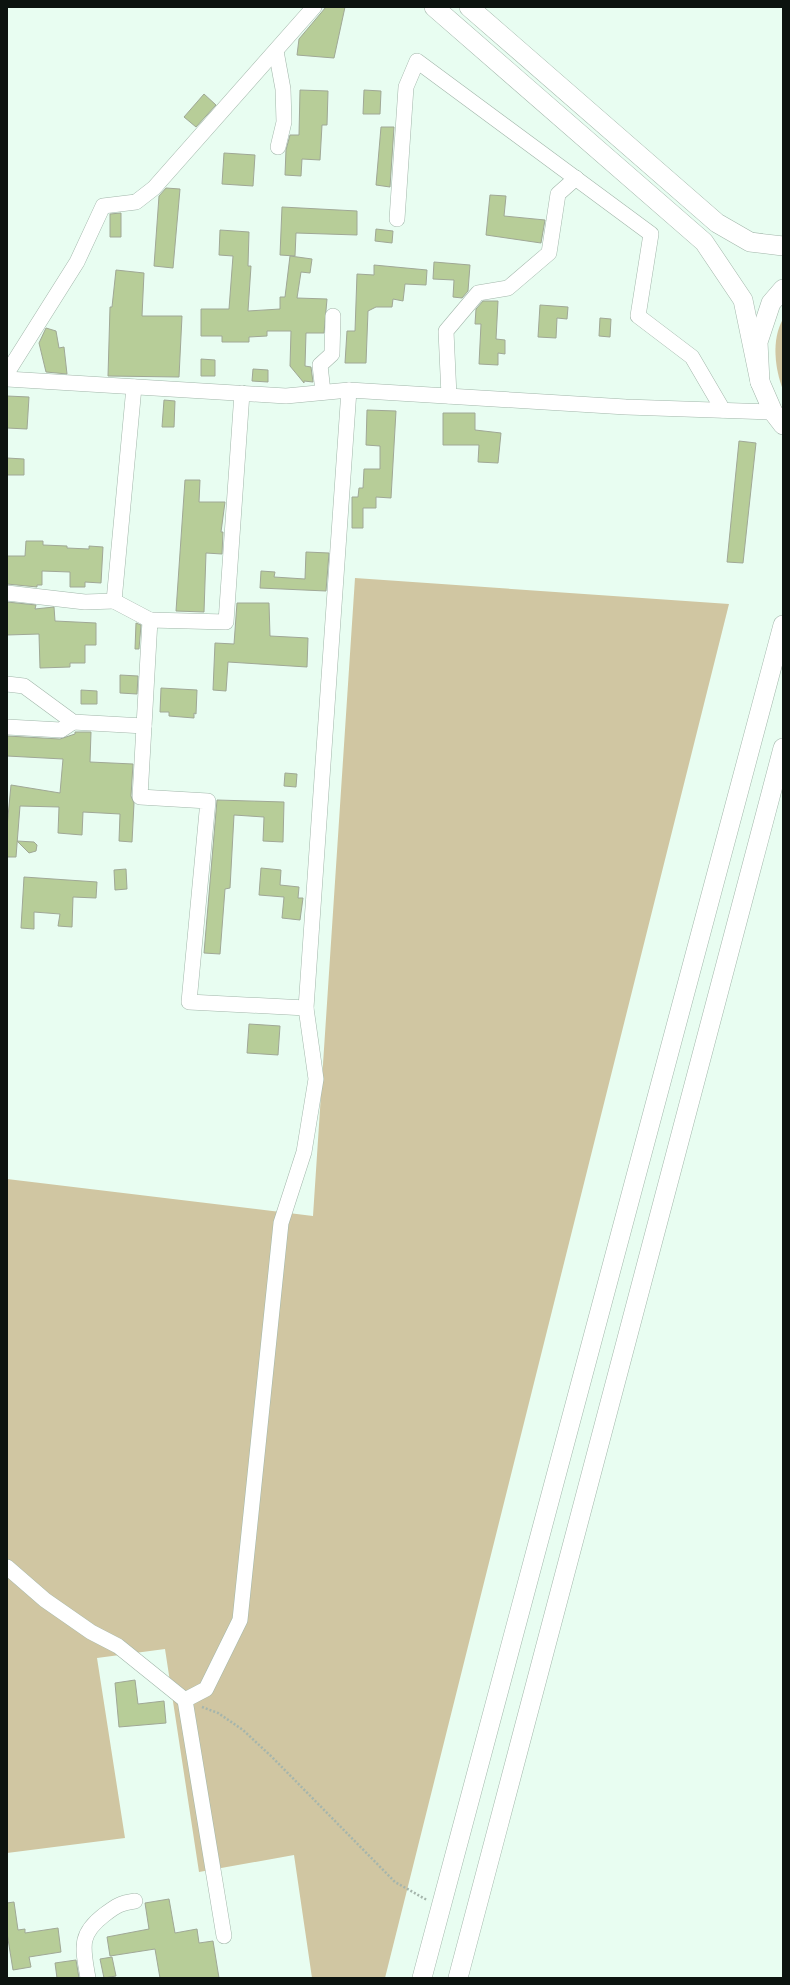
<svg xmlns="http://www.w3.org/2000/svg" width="790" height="1985" viewBox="0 0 790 1985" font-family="Karla,sans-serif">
	<rect width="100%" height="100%" fill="#e8fdf1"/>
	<!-- green -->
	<g fill="#d0c6a2">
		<path d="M783 319V390C775 369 771 340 783 319Z"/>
		<path d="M355 578 729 604 385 1978H312L294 1855 199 1872 165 1649 97 1658 125 1838 7 1853V1179L313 1216Z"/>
	</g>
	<!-- building -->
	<g fill="#b7cd98" stroke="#a0a896">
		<path d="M326 7H345L334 58 297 55 299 39Z"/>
		<path d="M300 90 328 91 327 125H322L320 160 302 159 301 176 285 175 286 150 290 135H299Z"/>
		<path d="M364 90 381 91 380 114H363Z"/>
		<path d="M204 94 216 105 196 127 184 117Z"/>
		<path d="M381 127H394L390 187 376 185Z"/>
		<path d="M224 153 255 155 253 186 222 184Z"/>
		<path d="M166 188 180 189 173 268 154 266 159 196Z"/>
		<path d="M490 195 506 196 504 216 545 220 541 243 486 235Z"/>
		<path d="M282 207 357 211V235L296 233 295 256 280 255Z"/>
		<path d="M121 213V237H110V214Z"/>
		<path d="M376 229 393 231 392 243 375 241Z"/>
		<path d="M220 230 249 232 248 266H251L248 311 280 309V297H285L290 256 312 259 310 273 301 272 297 298 327 299 324 333H306L305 366 311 367 313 382 304 381V383L290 366 291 331H267V336L249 337V342H222V336H201V309H229L233 256 219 255Z"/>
		<path d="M434 262 470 265 468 291 462 298 453 297 454 280 433 279Z"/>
		<path d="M374 265 427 270 426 285 405 284 403 301 393 299 392 307H376L368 311 366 363H345L347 331H355L357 274 374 275Z"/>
		<path d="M116 270 144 273 142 316H182L179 377 108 376 110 307H112Z"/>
		<path d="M483 301H498L496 339 505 340V354L498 353V365L479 364 481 324H475L476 309Z"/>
		<path d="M540 305 568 307 567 319 557 318 556 338 538 337Z"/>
		<path d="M600 318 611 319 610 337 599 336Z"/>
		<path d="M46 328 56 331 59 348 64 347 67 374 46 372 39 343Z"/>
		<path d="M201 359 215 360V376H201Z"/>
		<path d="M253 369 268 370V382L252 381Z"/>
		<path d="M7 396 29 397 27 429 7 428Z"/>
		<path d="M164 400 175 401 174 427H162Z"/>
		<path d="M367 410 396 411 391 498 376 497V508H363V528H352V497H358L359 488H363L364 469H380V446L366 445Z"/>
		<path d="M443 413H475V430L501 433 498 463 478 462 479 445H443Z"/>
		<path d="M739 441 756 443 743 563 727 562Z"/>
		<path d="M7 458 24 459V475H7Z"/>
		<path d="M185 480H200L199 502H225L221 532H223L222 554 206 553 204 612 176 611Z"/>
		<path d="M26 541H43V545L67 546V548L89 549V546L103 547 101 583 85 582V587H70V572L42 571V585H37V587L7 584V556H25Z"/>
		<path d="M306 552 329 553 326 591 260 588 261 571 275 572 274 577 305 579Z"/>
		<path d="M7 602 36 605 35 609 54 607 55 621 96 623V645H85V663H70V667L40 668 39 634 7 635Z"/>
		<path d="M237 603H269L270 636 308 638 307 667 228 662 226 691 213 690 215 643 234 644Z"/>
		<path d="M136 623 141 625 139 649H135Z"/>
		<path d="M120 675 138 676 137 694 120 693Z"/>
		<path d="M161 688 197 690 196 714 194 713V718L169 716V712H160Z"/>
		<path d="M81 690 97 691V704H81Z"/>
		<path d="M75 732H91L90 762 133 764 131 796 134 803 132 842 119 841 120 814 83 812 82 835 58 833 59 807 20 806 16 857H7V827L11 785 60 793 63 759 7 756V736L60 739 75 734Z"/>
		<path d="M285 773 297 774 296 787 284 786Z"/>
		<path d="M217 800 284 802 283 842 263 841 264 817 234 815 230 888 225 889 220 954 204 953Z"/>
		<path d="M17 841 34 842 37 845 36 851 29 853Z"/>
		<path d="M261 868 281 870 280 885 299 887 298 898H303L300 920 282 918 284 897 259 895Z"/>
		<path d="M126 869 127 889 115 890 114 870Z"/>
		<path d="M24 877 97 882 96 898 73 897 72 927 58 926 60 914 34 912V929L21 928Z"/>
		<path d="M249 1024 280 1026 278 1055 247 1053Z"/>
		<path d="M135 1680 138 1704 164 1701 166 1723 119 1727 115 1683Z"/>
		<path d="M169 1899 175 1933 197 1929 199 1943 213 1941 219 1978H160L155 1949 110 1956 107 1937 149 1929 145 1903Z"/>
		<path d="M14 1902 18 1930 25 1929V1933L58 1928 61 1952 29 1957 31 1967 13 1970 7 1933V1903Z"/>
		<path d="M112 1957 116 1976 104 1978 100 1959Z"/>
		<path d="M76 1960 79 1978H57L55 1963Z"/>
	</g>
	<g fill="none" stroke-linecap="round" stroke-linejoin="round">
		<!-- minor casing -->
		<g stroke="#a2b6aa" stroke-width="16">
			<g id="minor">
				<path d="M276 51 283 89 284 122 278 147"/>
				<path d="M397 219 406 87 417 61 651 234 638 316 692 357 723 410"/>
				<path d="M7 373 77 262 103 206 136 202 154 188 314 7"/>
				<path d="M7 379 286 396 349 390 626 407 773 412"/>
				<path d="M323 392 320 365 332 354 333 316"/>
				<path d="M242 393 226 622 150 620 140 797 208 801 189 1002 306 1008"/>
				<path d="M449 396 446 331 478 293 508 288 549 253 558 194 576 178"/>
				<path d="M7 593 85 602 114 601 134 387"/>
				<path d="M114 601 150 620"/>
				<path d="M7 684 24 686 73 722 144 726"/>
				<path d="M7 727 61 730 73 722"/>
				<path d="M7 1567 45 1600 91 1632 118 1646 185 1700"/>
				<path d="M224 1936 185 1700 206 1689 240 1620 281 1223 304 1152 316 1079 306 1008 349 390"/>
				<path d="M88 1978C83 1948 78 1935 104 1915 116 1906 120 1903 135 1901"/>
			</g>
		</g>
		<!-- major casing -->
		<g stroke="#a2b6aa" stroke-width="20">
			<g id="major">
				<path d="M434 7 704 242 743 300 760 382"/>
				<path d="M469 7 717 223 750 242 783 246"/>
				<path d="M783 289 771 303 758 342 760 382 773 412 783 425"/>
				<path d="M422 1978 783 625"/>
				<path d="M458 1978 783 748"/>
			</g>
		</g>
		<!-- path -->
		<path stroke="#a5b5ac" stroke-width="2.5" stroke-dasharray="2 2" stroke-linecap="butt" d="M202 1707 218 1713 243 1730 272 1757 395 1882 427 1900"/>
		<!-- minor -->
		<use href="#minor" stroke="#fff" stroke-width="15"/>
		<!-- major -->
		<use href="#major" stroke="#fff" stroke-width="19"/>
	</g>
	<!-- border -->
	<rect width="790" height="1985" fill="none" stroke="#0c130f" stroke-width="16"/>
</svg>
